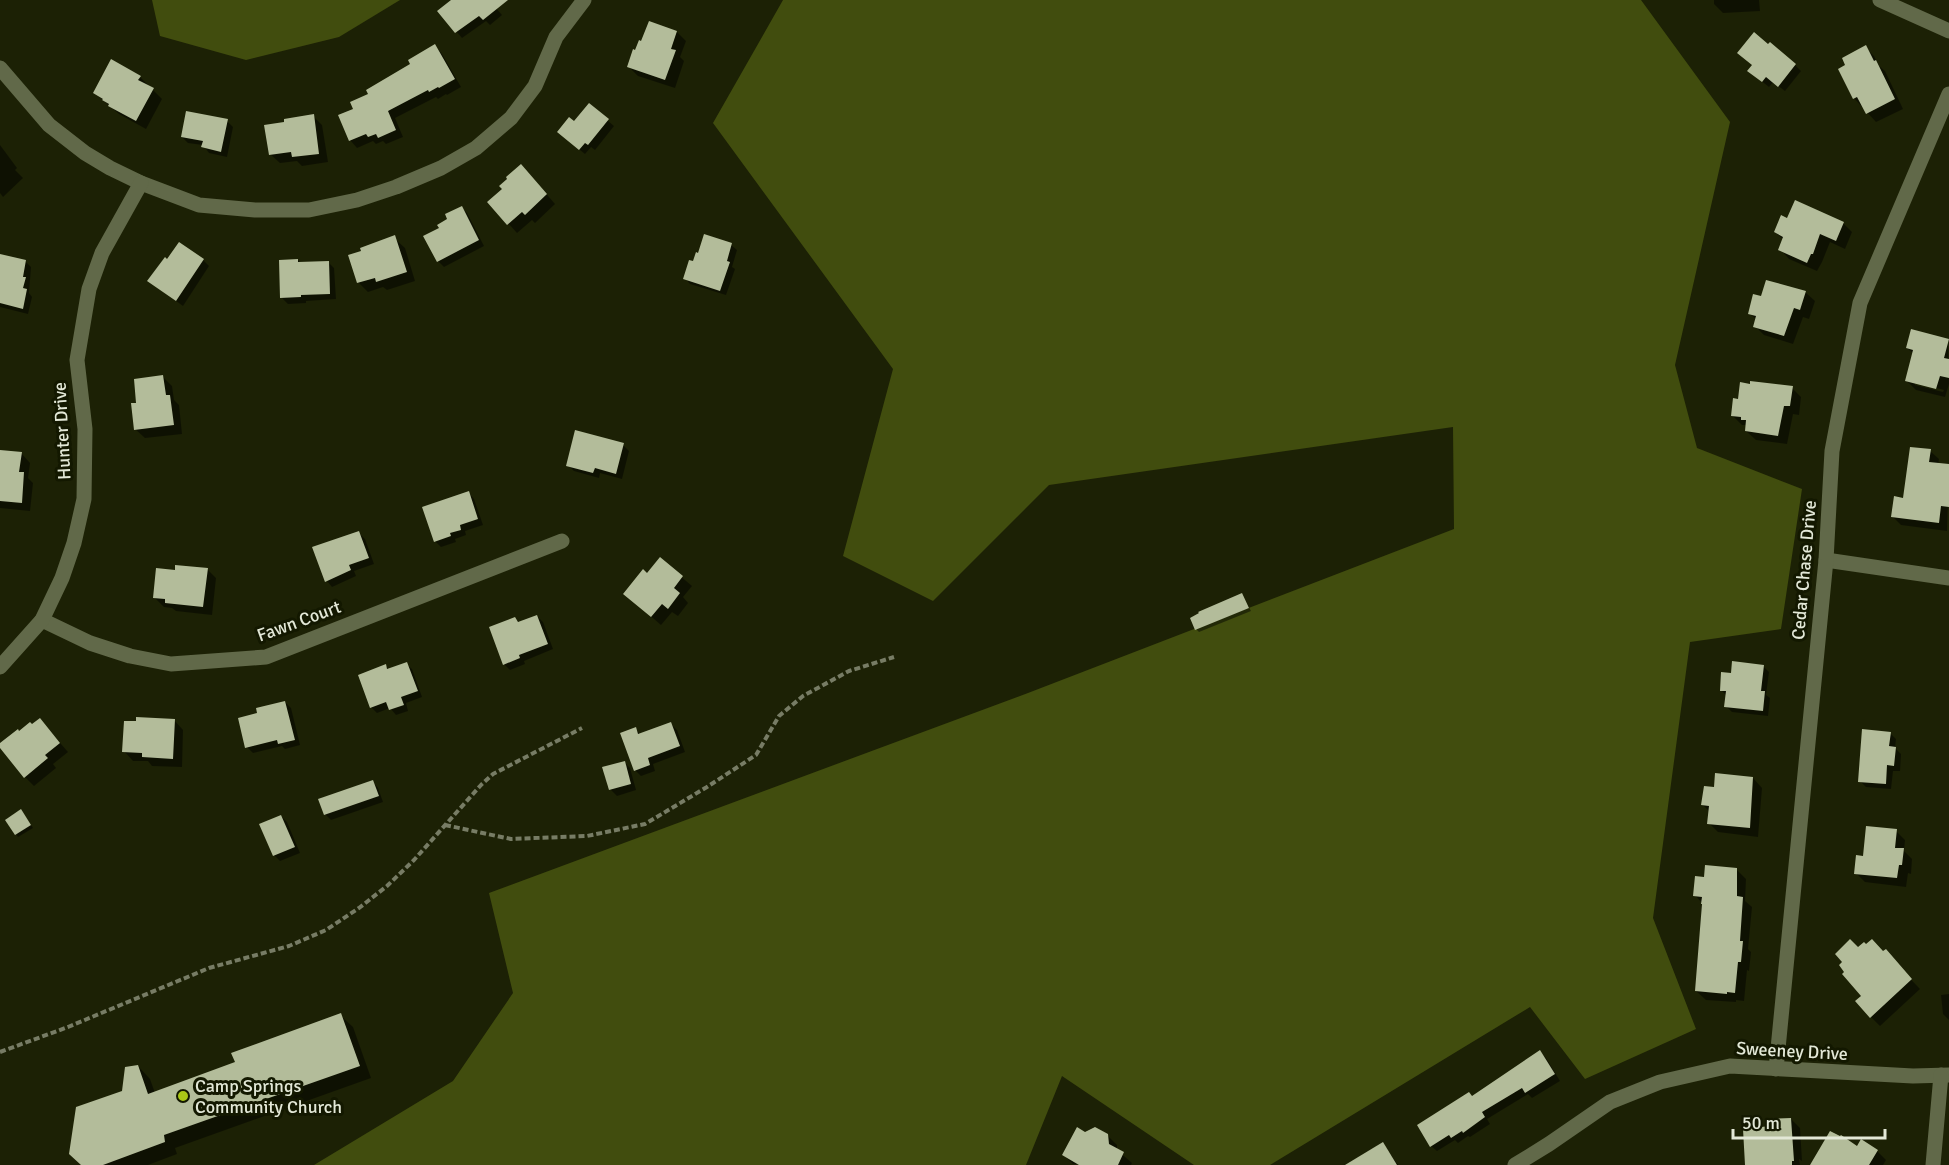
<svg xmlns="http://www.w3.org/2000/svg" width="1949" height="1165" viewBox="0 0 1949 1165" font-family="Signika,sans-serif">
	<rect width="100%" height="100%" fill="#1c2105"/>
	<!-- green -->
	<g fill="#414d0e">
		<path d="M152 0H400L339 37 246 60 160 36Z"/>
		<path d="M783 0H1641L1730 122 1675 365 1697 448 1802 489 1781 629 1690 642 1653 918 1696 1029 1585 1079 1530 1007 1270 1165H1194L1062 1076 1026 1165H314L453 1081 513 993 489 893 1028 693 1454 529 1453 427 1049 485 933 601 843 556 893 369 713 123Z"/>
	</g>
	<!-- shadow -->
	<g fill="#0007" fill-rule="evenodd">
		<path d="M453 0H504L495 7 502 15 490 25 486 21 462 38 439 11Z"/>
		<path d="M1714 0H1759L1760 11 1723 13 1714 4Z"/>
		<path d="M677 32 686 41 680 57 684 61 675 88 638 76 629 67Z"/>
		<path d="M435 46 442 54 461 87 447 95 446 94 438 99 436 97 395 118 403 137 386 144 383 141 376 144 373 141 357 148 350 140 355 109 370 95Z"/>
		<path d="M1865 47 1874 56 1879 66 1885 71 1903 109 1876 122 1854 98 1840 70Z"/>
		<path d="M1795 65 1801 71 1785 91 1773 82 1769 87 1755 76Z"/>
		<path d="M140 77 162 99 146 129 119 114 95 93Z"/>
		<path d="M589 105 614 126 595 150 591 147 585 154 565 138 574 123Z"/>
		<path d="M313 116 322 125 328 162 302 166 297 161 280 163 270 154Z"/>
		<path d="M227 121 233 127 227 157 209 153 203 145 188 143 182 137Z"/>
		<path d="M0 145 17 168 15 170 23 178 3 197 0 193Z"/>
		<path d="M530 175 555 204 535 223 532 220 517 233 489 202Z"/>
		<path d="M461 207 467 213 484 246 444 267 438 261 441 229Z"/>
		<path d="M1788 220 1843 223 1852 232 1845 249 1830 242 1822 262 1817 271 1789 259 1780 249 1784 240 1775 232Z"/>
		<path d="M395 239 405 248 415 281 387 290 383 287 368 292 359 283 350 256Z"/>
		<path d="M731 245 737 250 732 267 735 269 726 295 690 284 685 278 694 263Z"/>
		<path d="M0 255 25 261 31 267 29 293 32 297 28 314 0 307Z"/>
		<path d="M203 260 209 266 183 306 149 281 168 261Z"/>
		<path d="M298 260 301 263 328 262 334 268 336 299 306 301V303L288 304 282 298Z"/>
		<path d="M1805 292 1815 301 1809 319 1803 317 1793 344 1764 335 1755 326 1757 320 1749 313 1762 298Z"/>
		<path d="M1948 340 1949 384 1945 397 1916 390 1907 381 1914 354 1907 348ZM1915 382 1944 390 1943 392 1915 385Z"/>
		<path d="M163 377 172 386 174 400 179 405 182 434 145 438 135 429 138 404Z"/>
		<path d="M1792 388 1801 397 1799 415 1793 414 1787 444 1756 440 1746 431 1747 425H1742L1733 416 1739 400Z"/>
		<path d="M623 445 629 451 622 479 600 473 599 478 574 471 568 465Z"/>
		<path d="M0 451 21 453 30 463 28 478 33 483 30 511 0 508Z"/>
		<path d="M1930 451 1939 459 1938 465 1949 466 1947 531 1901 525 1893 517 1905 499Z"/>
		<path d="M469 493 474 499 483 525 465 531 466 535 455 539 456 542 441 547 435 541Z"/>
		<path d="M359 533 365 539 374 564 354 571 356 576 332 587 327 581Z"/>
		<path d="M660 559 692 586 683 597 688 603 678 616 672 612 661 625 625 594 647 575Z"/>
		<path d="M207 569 216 578 212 615 176 611 172 608 164 607 155 598 176 571Z"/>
		<path d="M1242 595 1251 611 1199 632 1197 630 1192 618Z"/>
		<path d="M537 616 543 622 553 649 524 661 525 664 510 670 504 664 515 619 520 623Z"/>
		<path d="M406 664 412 669 422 697 406 703 408 711 396 715 390 708 377 713 371 707 385 666 389 670Z"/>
		<path d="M1763 666 1769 672 1766 695 1770 698 1768 716 1732 712 1726 706 1727 696 1721 690 1732 675Z"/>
		<path d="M285 702 291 708 300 745 285 749 282 746 253 753 247 747 259 714Z"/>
		<path d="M40 720 68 752 53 764 56 768 34 786 25 777 19 733Z"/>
		<path d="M174 720 183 730 182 767 152 766 148 761H133L124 751 137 723Z"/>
		<path d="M671 724 677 730 685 752 653 764 655 771 641 776 635 770V729L641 735Z"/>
		<path d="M1890 733 1896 739 1895 748 1901 754 1900 771H1893L1891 789 1866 787 1860 781Z"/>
		<path d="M624 762 630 768 636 790 617 796 611 790 604 768Z"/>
		<path d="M1753 778 1762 788 1758 837 1718 832 1709 823 1710 812 1703 805 1715 789Z"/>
		<path d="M373 782 378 788 383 802 331 820 325 814Z"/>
		<path d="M23 814 33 828 18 837 16 834Z"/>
		<path d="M281 816 287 822 300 853 280 861 274 855Z"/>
		<path d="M1896 831 1905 840 1904 851 1912 859 1911 874 1908 873 1906 887 1865 882 1856 873 1864 857Z"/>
		<path d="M1736 869 1746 879 1745 901 1752 907 1748 949 1751 952 1749 971 1747 970 1744 1001 1736 1000V1002L1706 1000 1696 991 1702 903 1695 895 1705 879Z"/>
		<path d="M1899 967 1920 989 1880 1026 1871 1017 1863 996 1842 973Z"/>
		<path d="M1949 994V1020L1943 1014 1941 995Z"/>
		<path d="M340 1015 353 1027 371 1078 175 1148 177 1154 148 1165H82L138 1066 150 1079 155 1093 237 1062Z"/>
		<path d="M1540 1052 1546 1058 1560 1081 1532 1098 1528 1094 1487 1119 1490 1124 1470 1137 1468 1136 1458 1143 1455 1140 1437 1151 1431 1146 1472 1097Z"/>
		<path d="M1791 1119 1800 1128 1802 1161 1799 1159 1800 1165H1746L1772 1127Z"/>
		<path d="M1085 1134 1107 1135 1117 1145V1150L1132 1163 1131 1165 1073 1164 1064 1155Z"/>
		<path d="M1383 1144 1398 1165H1348Z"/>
		<path d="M1857 1148 1877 1151 1886 1160 1883 1165H1814Z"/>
	</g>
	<!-- building -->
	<g fill="#b3bc9a">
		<path d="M451 0H508L483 20 479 16 455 33 437 11Z"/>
		<path d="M649 21 677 31 671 49 676 50 665 80 627 67 633 49 635 50 639 40 641 41Z"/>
		<path d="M1754 32 1768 44 1770 42 1796 64 1778 87 1766 77 1762 82 1747 71 1752 65 1737 53Z"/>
		<path d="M435 44 455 79 439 88 438 87 429 92 428 90 388 111 396 130 378 138 376 134 368 137 366 134 349 141 338 115 353 109 350 102 368 94 366 90 410 64 408 60Z"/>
		<path d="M1866 45 1874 61 1876 60 1895 99 1866 114 1857 97 1853 99 1838 69 1845 65 1842 58Z"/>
		<path d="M111 59 141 76 138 80 154 88 136 121 108 106 109 104 102 100 103 99 93 93Z"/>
		<path d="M589 103 609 119 588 145 585 143 579 150 557 132 569 117 574 121Z"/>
		<path d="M186 111 228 119 221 152 201 147 203 141 181 137Z"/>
		<path d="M314 114 319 154 292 157 291 152 269 155 264 125 284 122V119Z"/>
		<path d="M521 164 547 194 525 215 522 212 507 225 487 202 502 189 499 186 507 179 506 177Z"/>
		<path d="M1795 200 1844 222 1836 241 1820 234 1813 254H1811L1807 263 1778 250 1783 237 1774 232 1781 215 1787 218Z"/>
		<path d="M462 206 479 240 437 262 423 236 439 228 437 225 447 219 445 214Z"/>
		<path d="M704 234 732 243 727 261 730 262 720 291 683 279 689 260 693 261 696 252 698 253Z"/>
		<path d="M395 235 407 272 376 282 375 278 357 283 348 255 361 251 360 248Z"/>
		<path d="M179 242 204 259 176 301 147 281 165 257 167 259Z"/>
		<path d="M0 254 26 260 23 277H26L23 288 27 289 23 309 0 303Z"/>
		<path d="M298 259V262L329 261 330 294 301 295V297L280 298 279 260Z"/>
		<path d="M1766 280 1806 291 1800 310 1794 308 1784 336 1753 327 1756 316 1748 314 1753 294 1761 296Z"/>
		<path d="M1911 329 1949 339 1944 358 1949 359V378L1940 376 1936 389 1905 381 1913 350 1906 348Z"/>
		<path d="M163 375 166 395H170L174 425 134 430 131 403H136L134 379Z"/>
		<path d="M1750 381 1793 386 1790 406H1784L1778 436 1745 431 1746 420H1741V417L1731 416 1733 398 1738 399 1740 382 1750 384Z"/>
		<path d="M575 430 624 443 616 474 595 468 593 473 566 466Z"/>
		<path d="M1910 447 1931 449 1929 462 1949 464V507L1941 506 1939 523 1891 517 1894 496 1903 498Z"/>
		<path d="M0 450 22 452 19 472H24L22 503 0 501Z"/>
		<path d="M469 491 478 519 460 525 461 530 450 533 451 536 434 542 422 507Z"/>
		<path d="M359 531 369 558 349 565 351 570 325 582 312 547Z"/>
		<path d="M660 557 683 576 674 588 680 593 668 609 662 604 651 617 623 594 643 569 647 573Z"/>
		<path d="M175 565 208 568 203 607 165 603V599L153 598 156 568 175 570Z"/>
		<path d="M1242 593 1249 608 1195 630 1190 618 1199 613 1198 612Z"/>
		<path d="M537 615 548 644 519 655 520 658 503 665 489 627 515 617 518 622Z"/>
		<path d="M1732 661 1764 665 1761 691H1765L1763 711 1724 707 1726 691H1720L1721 672 1731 673Z"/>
		<path d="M407 662 418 691 401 697 404 705 389 710 386 702 370 708 358 675 386 664 387 669Z"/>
		<path d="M285 701 295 740 278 744 277 740 245 748 238 718 257 713 256 708Z"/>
		<path d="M136 717 175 719 173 759 142 757V753L122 752 124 721H136Z"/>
		<path d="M40 718 60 743 45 755 48 758 24 778 0 748V743L18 729 19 731 30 722 32 724Z"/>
		<path d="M671 722 680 746 648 758 650 765 634 771 620 733 636 727 638 734Z"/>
		<path d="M1862 729 1891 732 1889 746 1896 747 1894 766 1887 765 1886 784 1858 782Z"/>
		<path d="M625 761 631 784 609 790 602 767Z"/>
		<path d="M1715 773 1753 777 1750 828 1707 824 1709 806 1701 805 1704 786 1714 787Z"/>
		<path d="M373 780 379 796 324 815 318 799Z"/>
		<path d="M21 809 31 825 15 835 5 820Z"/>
		<path d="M281 815 295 847 273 856 259 824Z"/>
		<path d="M1866 826 1897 829 1895 848H1904L1902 865H1899L1897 878 1854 874 1856 855 1863 856Z"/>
		<path d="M1705 865 1737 868V896L1743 897 1740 941H1743L1741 962H1738L1735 993 1727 992V994L1695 991 1702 904H1701L1702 897 1693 896 1695 876 1704 877Z"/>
		<path d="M1850 939 1858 947 1864 942 1866 944 1872 939 1883 951 1886 949 1912 979 1870 1018 1855 1001 1861 996 1842 974 1844 972 1839 965 1842 962 1835 954Z"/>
		<path d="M341 1013 360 1066 164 1135 165 1142 103 1165H81L69 1154 76 1107 122 1091 125 1067 138 1065 148 1094 235 1062 231 1053Z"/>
		<path d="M1540 1050 1555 1074 1525 1093 1522 1088 1482 1112 1485 1117 1463 1133 1462 1131 1451 1138 1449 1135 1430 1147 1417 1125 1469 1092 1472 1096Z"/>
		<path d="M1791 1118 1794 1161H1792V1165H1745L1743 1129 1770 1126V1119Z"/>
		<path d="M1077 1127 1085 1132 1095 1127 1108 1134 1109 1144 1124 1152 1118 1165H1079L1062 1155Z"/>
		<path d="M1830 1131 1840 1136 1841 1135 1857 1146 1861 1139 1878 1150 1869 1165H1810Z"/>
		<path d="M1383 1142 1397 1165H1345Z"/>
	</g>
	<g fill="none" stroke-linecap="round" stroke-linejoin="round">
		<!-- path -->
		<g stroke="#777c65" stroke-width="4" stroke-dasharray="6 3" stroke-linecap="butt">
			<path d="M445 825 511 839 587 836 645 824 707 787 756 755 779 716 803 696 849 671 894 657"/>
			<path d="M0 1052 68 1027 209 968 289 946 326 930 359 908 387 886 414 860 481 785 493 774 582 728"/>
		</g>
		<!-- minor -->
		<g stroke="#616949" stroke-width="15">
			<path d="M1880 0 1949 31"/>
			<path d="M0 68 49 125 85 153 110 168 141 183 199 205 255 210H309L357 200 396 187 441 168 476 148 511 118 535 86 556 37 584 0"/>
			<path d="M1826 560 1949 578"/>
			<path d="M42 620 90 643 130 656 171 664 266 657 562 541"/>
			<path d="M0 667 42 620 62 578 74 543 84 499 85 429 77 360 89 289 102 253 141 183"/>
			<path d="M1776 1069 1826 560 1832 451 1860 303 1949 94"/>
			<path d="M1515 1165 1549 1144 1610 1102 1660 1082 1730 1066 1913 1076 1949 1075"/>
			<path d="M1933 1165 1941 1075"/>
		</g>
	</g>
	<!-- markers -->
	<circle fill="#abc716" stroke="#131800" stroke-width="2" cx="183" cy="1096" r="6"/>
	<g text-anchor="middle" stroke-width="6" stroke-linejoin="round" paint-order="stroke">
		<!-- street labels -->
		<g font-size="18" fill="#e3e8d7" stroke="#131800">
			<text transform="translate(62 431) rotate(-93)" y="6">Hunter Drive</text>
			<text transform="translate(1804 570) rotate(-85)" y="6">Cedar Chase Drive</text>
			<text transform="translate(299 621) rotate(-20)" y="6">Fawn Court</text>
			<text transform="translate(1792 1051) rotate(3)" y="6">Sweeney Drive</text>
		</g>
		<!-- poi labels -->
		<g font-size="18" fill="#e3e8d7" stroke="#131800" text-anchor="start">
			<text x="195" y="1092">Camp Springs<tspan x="195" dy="21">Community Church</tspan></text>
		</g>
	</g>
	<!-- scale -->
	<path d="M1733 1129v9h152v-9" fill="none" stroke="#e3e8d7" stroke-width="3"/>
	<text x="1742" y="1129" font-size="18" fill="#e3e8d7" stroke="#131800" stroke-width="4.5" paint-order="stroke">50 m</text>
</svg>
